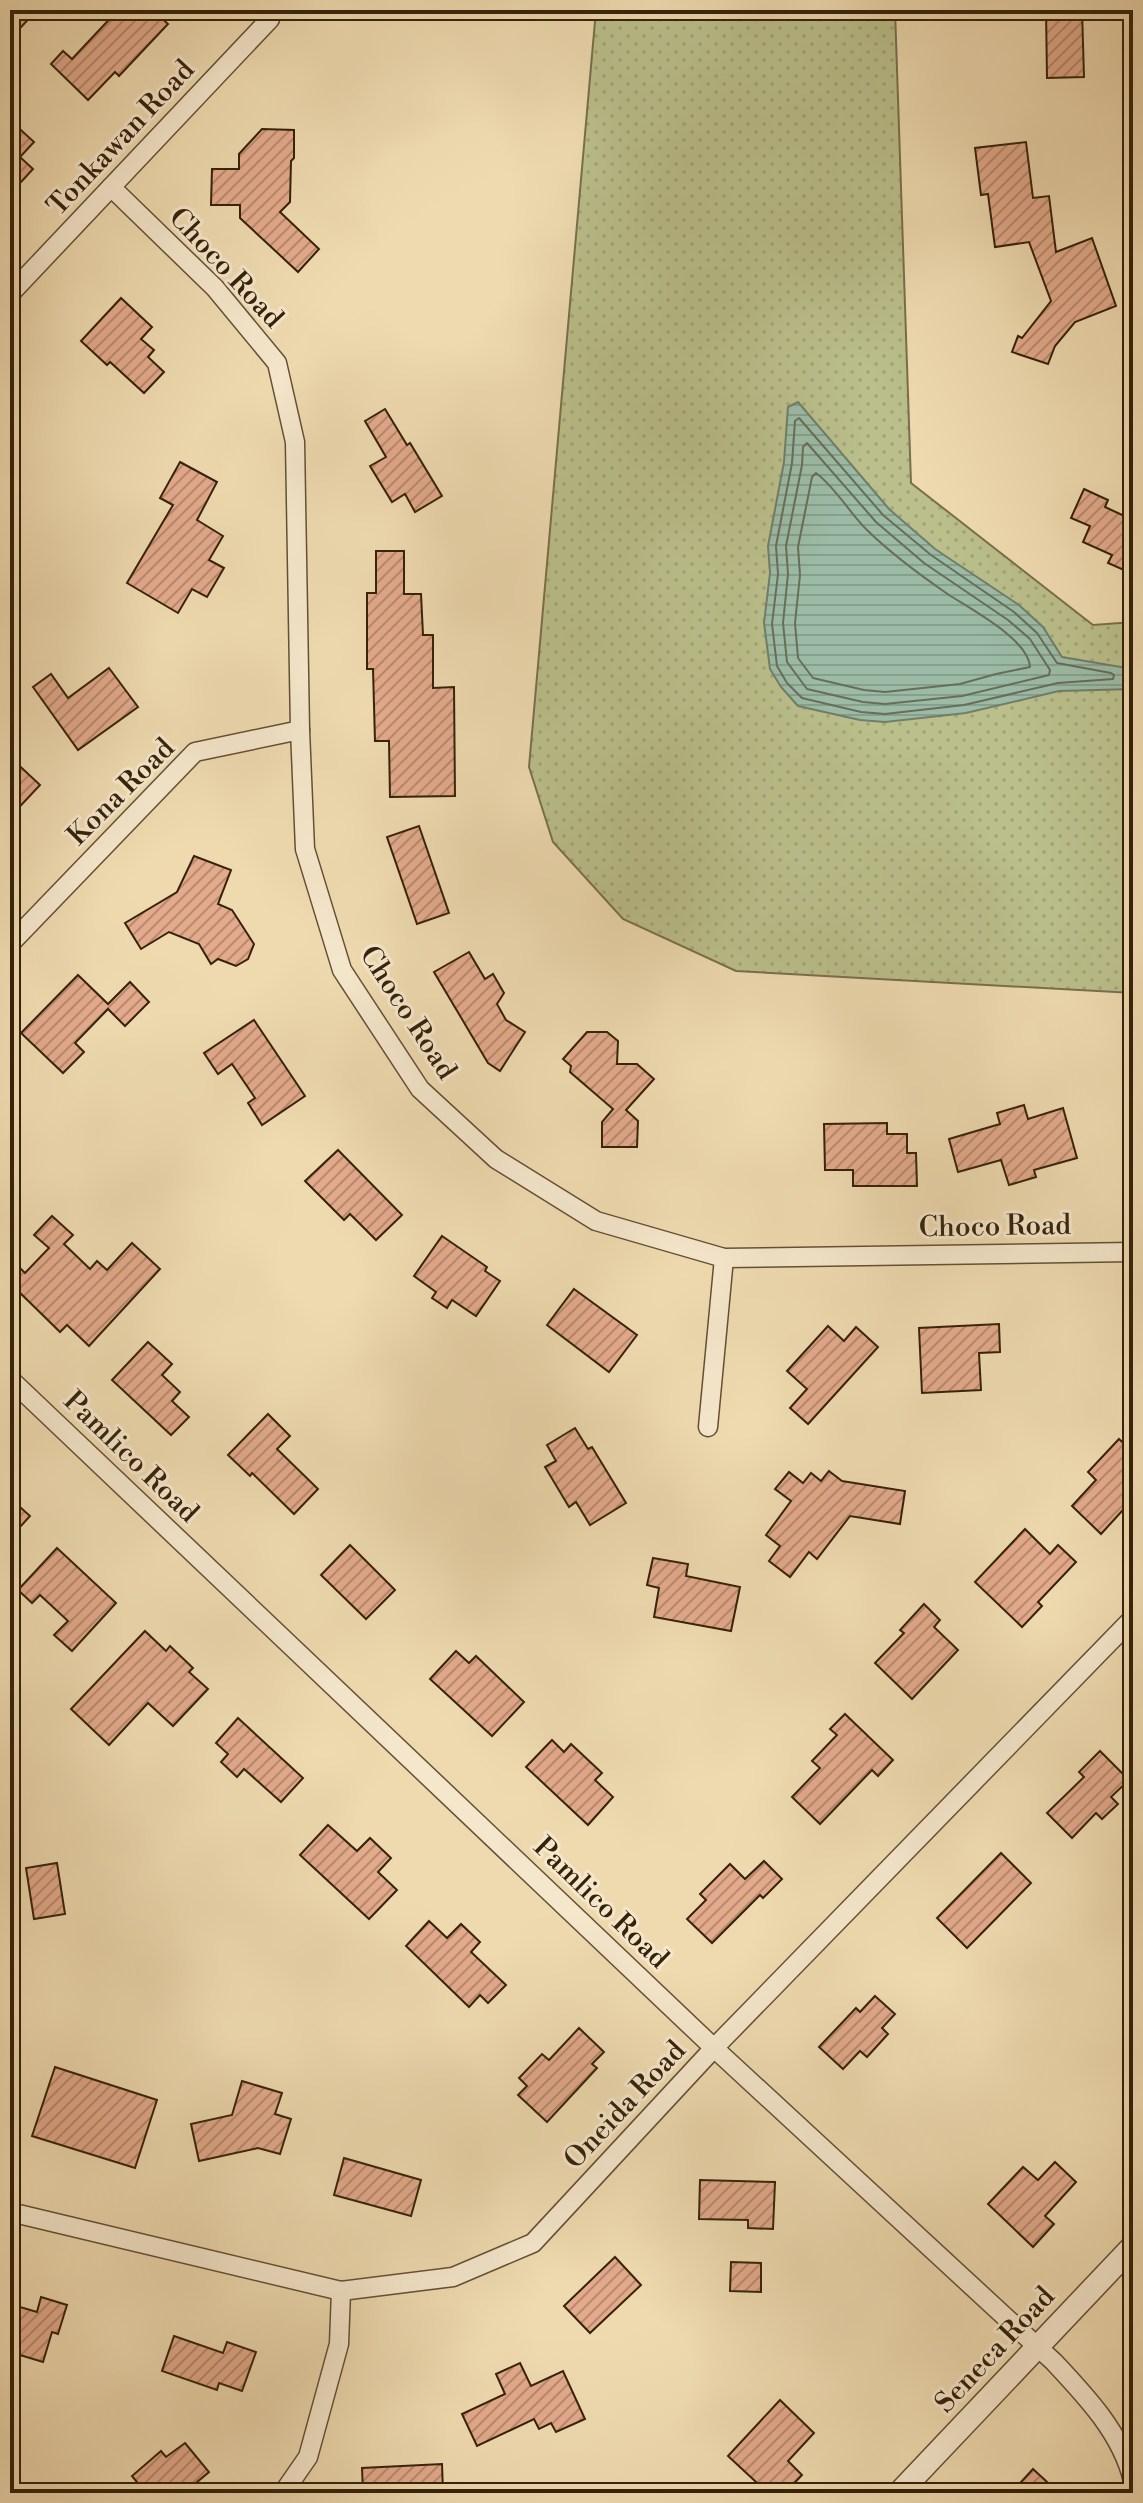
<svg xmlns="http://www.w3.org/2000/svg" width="1143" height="2503" viewBox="0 0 1143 2503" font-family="'Libre Bodoni',serif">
	<defs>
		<pattern id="grass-dots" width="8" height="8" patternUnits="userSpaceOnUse" patternTransform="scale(2)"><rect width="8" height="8" fill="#babf8b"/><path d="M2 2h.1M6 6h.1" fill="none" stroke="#a0a477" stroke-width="1.8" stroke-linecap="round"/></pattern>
		<pattern id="water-rules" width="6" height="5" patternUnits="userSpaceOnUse" patternTransform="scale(2)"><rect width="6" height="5" fill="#9bbba6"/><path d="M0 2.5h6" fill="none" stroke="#86a08e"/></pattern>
		<pattern id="building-hatch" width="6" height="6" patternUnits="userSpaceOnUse" patternTransform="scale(2)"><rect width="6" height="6" fill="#e3aa8b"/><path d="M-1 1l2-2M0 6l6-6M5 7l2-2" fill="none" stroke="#b98a70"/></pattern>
	</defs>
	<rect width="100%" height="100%" fill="#efdab0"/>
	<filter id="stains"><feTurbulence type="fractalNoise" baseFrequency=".0025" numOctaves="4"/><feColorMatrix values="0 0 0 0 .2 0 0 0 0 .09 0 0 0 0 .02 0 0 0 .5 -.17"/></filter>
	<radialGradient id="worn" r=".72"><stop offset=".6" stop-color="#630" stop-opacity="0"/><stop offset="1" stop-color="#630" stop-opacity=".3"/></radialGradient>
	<!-- grass -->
	<path fill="url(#grass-dots)" stroke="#78704b" stroke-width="2" d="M596 10H895L911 483 1093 625 1133 622V993L736 971 623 919 553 842 529 767Z"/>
	<!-- water -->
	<path fill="url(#water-rules)" stroke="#727e68" stroke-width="2" d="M798 402 889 509 935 549 1019 605 1043 627 1062 657 1133 669V689L1059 691 966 713 885 722 860 720 798 706 781 687 770 669 764 623 770 573 768 546 784 462 788 407Z"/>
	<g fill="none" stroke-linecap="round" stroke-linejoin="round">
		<!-- shore -->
		<g stroke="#686e58" stroke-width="2">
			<path d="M799 418 883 515 931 555 1014 612 1037 633 1057 663 1111 673 1114 675 1113 679 1058 683 964 705 885 714 861 712 802 698 787 683 777 666 772 624 778 574 776 546 792 463 795 421Z"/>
			<path d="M807 443 876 522 924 563 1008 620 1030 639 1050 670 1049 675 962 696 885 704 863 702 807 689 787 662 783 623 788 574 786 546 802 465 803 447Z"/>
			<path d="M816 473C835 487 849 512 866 529 891 554 920 575 949 595 971 609 1029 640 1030 667L996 674 960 684 885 692 864 690 813 678 798 658 795 623 800 575 798 547 812 477Z"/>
		</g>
	</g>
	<!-- building -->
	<g fill="url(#building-hatch)" stroke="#35220b" stroke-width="2">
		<path d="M10 10H37L10 39Z"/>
		<path d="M118 10H153L168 24 119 76 115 72 88 100 51 64 63 51 72 59Z"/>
		<path d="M1046 10H1082L1084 77 1047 78Z"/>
		<path d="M10 120 34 142 20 157 33 169 10 194Z"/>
		<path d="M262 129 294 130V158L291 161 290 202 280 212 319 249 298 272 240 218V205H211L212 169H239V154Z"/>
		<path d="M1026 142 1033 198 1049 196 1056 252 1092 238 1116 306 1075 322 1055 346 1048 364 1012 352 1018 336 1022 338 1051 301 1029 242 995 247 988 194 981 195 975 148Z"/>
		<path d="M121 298 152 327 141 339 154 350 148 357 164 372 144 393 110 362 107 365 81 341Z"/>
		<path d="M385 409 407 445 410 443 442 496 415 512 405 494 392 502 370 466 386 457 365 421Z"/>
		<path d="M180 462 217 482 197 520 223 536 209 560 224 568 207 597 192 589 178 613 127 583 173 505 160 498Z"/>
		<path d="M1084 489 1108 500 1105 507 1133 520V574L1108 563 1112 555 1083 542 1090 526 1071 518Z"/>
		<path d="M376 551H404V594H421L423 635H433V688L454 687 455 796 390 797 389 741H375L373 669H367V593H376Z"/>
		<path d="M109 668 138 707 78 750 33 687 51 674 68 698Z"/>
		<path d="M10 757 40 785 10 817Z"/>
		<path d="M419 826 449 913 417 924 387 837Z"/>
		<path d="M194 856 231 870 218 904 232 910 254 944 248 959 236 966 218 959 211 964 199 944 169 932 141 949 125 923 177 892Z"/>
		<path d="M469 952 485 979 493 974 504 993 497 1004 506 1020 525 1032 500 1071 488 1063 434 972Z"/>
		<path d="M78 975 108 1004 130 982 149 1002 125 1026 108 1009 75 1043 84 1052 63 1073 21 1033Z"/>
		<path d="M254 1020 305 1096 262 1125 248 1103 255 1098 232 1064 218 1074 204 1053Z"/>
		<path d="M587 1032H607L618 1041 617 1064H637L654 1079 626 1110 638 1121 637 1147H602V1122L613 1109 570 1072 571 1066 563 1059Z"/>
		<path d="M1024 1105 1028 1119 1063 1108 1077 1158 1034 1170 1036 1177 1009 1185 1001 1160 958 1172 949 1139 1000 1124 997 1113Z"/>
		<path d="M887 1123V1134H907V1153H916L917 1186H853V1170H825L824 1124Z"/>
		<path d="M338 1150 402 1215 376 1240 350 1214 344 1220 305 1181Z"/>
		<path d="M52 1216 73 1235 64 1244 90 1269 97 1261 107 1270 132 1243 160 1269 89 1346 67 1325 60 1332 10 1283V1279L20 1268 25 1273 49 1248 34 1235Z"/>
		<path d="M442 1236 487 1267 485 1271 500 1281 476 1316 452 1300 447 1308 432 1298 436 1292 414 1276Z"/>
		<path d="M574 1289 637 1335 609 1372 547 1325Z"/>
		<path d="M999 1324 1000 1352 979 1353 981 1390 922 1393 919 1328Z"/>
		<path d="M828 1326 844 1341 856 1327 878 1347 808 1424 790 1408 807 1389 787 1371Z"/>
		<path d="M148 1342 172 1364 162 1375 180 1392 172 1401 189 1417 171 1435 112 1380Z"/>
		<path d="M268 1414 290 1436 277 1449 318 1489 294 1514 252 1473 250 1476 228 1455Z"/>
		<path d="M575 1428 588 1449 592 1447 626 1503 590 1525 576 1502 569 1507 545 1467 556 1461 547 1445Z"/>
		<path d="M1119 1439 1133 1452V1499L1101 1534 1072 1506 1096 1480 1088 1472Z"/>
		<path d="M829 1471 842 1481 905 1491 900 1524 850 1516 817 1559 809 1552 790 1577 769 1561 780 1546 766 1535 791 1501 775 1489 789 1472 803 1483 811 1473 821 1481Z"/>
		<path d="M10 1498 30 1516 10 1538Z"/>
		<path d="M1025 1529 1050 1554 1058 1545 1076 1562 1038 1602 1042 1606 1022 1627 975 1582Z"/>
		<path d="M350 1545 395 1590 366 1619 321 1575Z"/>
		<path d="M57 1548 116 1603 72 1651 54 1635 68 1621 40 1595 32 1603 18 1590Z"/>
		<path d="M653 1558 688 1564 686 1576 740 1587 731 1631 654 1617 659 1588 647 1585Z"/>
		<path d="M924 1604 940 1620 934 1627 958 1650 912 1699 875 1663 904 1633 900 1630Z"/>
		<path d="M145 1631 166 1651 170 1646 193 1668 189 1672 208 1689 173 1726 148 1703 109 1745 71 1709Z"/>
		<path d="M456 1651 469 1663 476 1656 524 1702 492 1736 430 1679Z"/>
		<path d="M845 1714 893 1760 878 1776 872 1770 820 1824 792 1797 820 1768 812 1761 837 1735 830 1729Z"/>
		<path d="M238 1718 303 1778 281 1802 244 1769 237 1777 221 1762 228 1754 216 1743Z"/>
		<path d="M552 1740 564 1752 571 1744 602 1773 595 1780 613 1797 588 1825 526 1767Z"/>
		<path d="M1100 1751 1129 1780 1111 1797 1118 1804 1102 1819 1096 1813 1072 1838 1047 1813 1084 1777 1079 1772Z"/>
		<path d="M328 1825 357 1851 370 1838 391 1858 378 1872 397 1890 369 1919 300 1855Z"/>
		<path d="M1001 1853 1031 1883 967 1948 937 1918Z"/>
		<path d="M764 1861 782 1879 763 1898 760 1895 712 1943 687 1919 706 1900 700 1894 730 1864 745 1879Z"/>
		<path d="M57 1863 65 1914 34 1919 26 1868Z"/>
		<path d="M429 1921 447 1938 461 1924 480 1942 471 1952 506 1985 488 2003 480 1995 469 2007 406 1946Z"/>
		<path d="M875 1996 895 2014 882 2028 888 2034 867 2057 860 2051 843 2069 819 2047 856 2008 860 2012Z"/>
		<path d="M579 2028 604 2052 592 2064 597 2068 547 2122 518 2095 527 2086 519 2078 542 2054 549 2060Z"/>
		<path d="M55 2067 157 2100 135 2168 32 2136Z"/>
		<path d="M242 2081 282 2093 275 2114 291 2119 280 2154 258 2148 199 2161 191 2124 232 2115Z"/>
		<path d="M344 2158 421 2180 411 2216 334 2195Z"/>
		<path d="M1055 2162 1076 2182 1045 2216 1054 2224 1033 2247 988 2204 1023 2167 1038 2180Z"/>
		<path d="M700 2180 775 2182 773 2229 748 2228V2220L699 2219Z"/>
		<path d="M615 2257 641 2285 590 2333 564 2306Z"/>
		<path d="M731 2262 761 2263V2292L730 2291Z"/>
		<path d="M41 2297 67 2305 58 2334 52 2332 43 2362 10 2352V2304L37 2312Z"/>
		<path d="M174 2336 223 2353 227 2342 256 2352 242 2391 219 2383 217 2390 162 2371Z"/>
		<path d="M520 2363 531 2386 563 2371 585 2419 556 2432 551 2423 539 2429 534 2419 477 2446 462 2414 505 2394 496 2374Z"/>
		<path d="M780 2400 814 2433 788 2461 802 2475 785 2493H768L728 2456Z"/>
		<path d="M185 2443 209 2472 184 2493H123L137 2482 132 2476 161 2451 166 2457Z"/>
		<path d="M442 2464 443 2492 363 2493 362 2468Z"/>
		<path d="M1033 2469 1059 2493H1011Z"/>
	</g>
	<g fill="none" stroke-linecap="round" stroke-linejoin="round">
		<!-- minor casing -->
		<g stroke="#645034" stroke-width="21">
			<g id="minor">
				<path d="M111 187 215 288 277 363 295 442 300 730 305 849 342 970 420 1089 496 1159 596 1221 724 1258 1133 1252"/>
				<path d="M10 294 270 19"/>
				<path d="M10 944 195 752 300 730"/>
				<path d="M10 1379 714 2048 1054 2362C1086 2396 1122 2434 1133 2481"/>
				<path d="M708 1427 724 1258"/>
				<path d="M10 2212 341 2291 453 2277 533 2243 714 2048 1133 1618"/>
				<path d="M283 2493 308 2457 339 2344 341 2291"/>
			</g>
		</g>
		<!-- tertiary casing -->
		<g stroke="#645034" stroke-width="25">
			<path id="tertiary" d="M899 2493 1133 2246"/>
		</g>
		<!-- minor -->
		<use href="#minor" stroke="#f5e7cc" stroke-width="18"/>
		<!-- tertiary -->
		<use href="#tertiary" stroke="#f5e7cc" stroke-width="22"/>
	</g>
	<g text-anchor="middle" stroke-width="6" stroke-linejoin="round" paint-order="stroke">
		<!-- street labels -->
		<g font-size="28" fill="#35220b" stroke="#f5e7cc">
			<text transform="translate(120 137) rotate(-47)" y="10">Tonkawan Road</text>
			<text transform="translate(227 267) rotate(47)" y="10">Choco Road</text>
			<text transform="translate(120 791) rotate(-45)" y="10">Kona Road</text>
			<text transform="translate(409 1012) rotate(57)" y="10">Choco Road</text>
			<text transform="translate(995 1225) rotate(-1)" y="10">Choco Road</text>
			<text transform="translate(132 1456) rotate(44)" y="10">Pamlico Road</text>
			<text transform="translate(602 1902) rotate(44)" y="10">Pamlico Road</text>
			<text transform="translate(624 2104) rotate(-47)" y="10">Oneida Road</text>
			<text transform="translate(994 2349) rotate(-47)" y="10">Seneca Road</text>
		</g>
	</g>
	<!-- margin -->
	<rect width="1143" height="2503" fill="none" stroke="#efdab0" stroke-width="40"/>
	<rect x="12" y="12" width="1119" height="2479" fill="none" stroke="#35220b" stroke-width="4"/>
	<rect x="20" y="20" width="1103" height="2463" fill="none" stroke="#35220b" stroke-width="2"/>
	<rect width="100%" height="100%" filter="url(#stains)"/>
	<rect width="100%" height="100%" fill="url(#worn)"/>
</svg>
